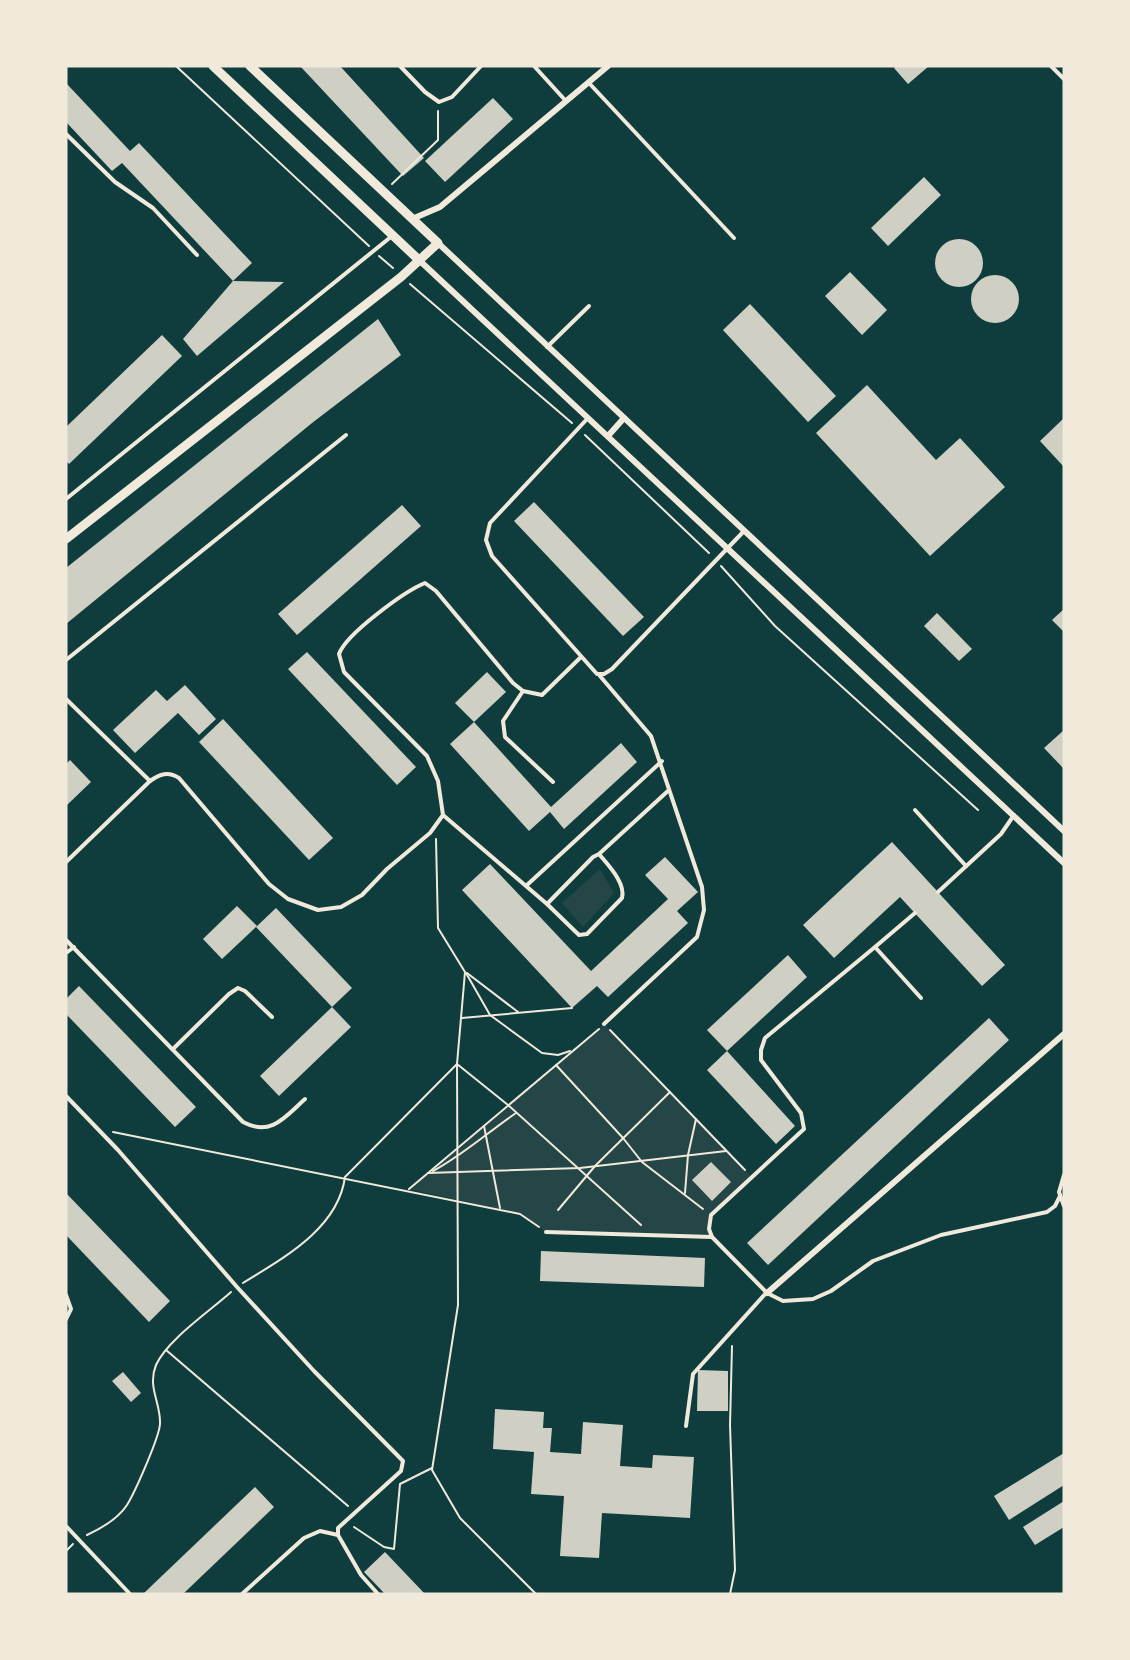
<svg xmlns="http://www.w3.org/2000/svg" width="1130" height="1660" viewBox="0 0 1130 1660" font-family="'Times New Roman',serif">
	<rect width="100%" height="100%" fill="#0f3d3e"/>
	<!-- green -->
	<g fill="#244646">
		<path d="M600 869 614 893 583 927 562 903Z"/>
		<path d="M604 1024 753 1178 711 1215 709 1222 712 1237 546 1232 520 1214 409 1189Z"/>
	</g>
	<!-- building -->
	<g fill="#cfcfc3">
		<path d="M300 66H340L424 158 403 176Z"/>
		<path d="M896 66H929L908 84 894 68Z"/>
		<path d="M66 83 130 151 139 143 252 263 233 281 122 163 112 171 66 122Z"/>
		<path d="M493 98 513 119 445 182 425 161Z"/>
		<path d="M924 177 941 195 888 246 871 228Z"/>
		<circle cx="959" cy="263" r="24"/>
		<path d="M850 272 887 310 862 335 825 296Z"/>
		<circle cx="995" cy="299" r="24"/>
		<path d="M233 281 284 282 197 356 183 339Z"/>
		<path d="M750 304 836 396 808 422 723 330Z"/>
		<path d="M378 319 401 355 312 423 66 624V568Z"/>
		<path d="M162 335 182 356 69 464 66 461V427Z"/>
		<path d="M867 385 936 460 960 438 1005 487 930 556 816 433Z"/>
		<path d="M1064 418V467L1040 441Z"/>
		<path d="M534 502 644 617 623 636 514 521Z"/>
		<path d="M402 505 421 526 297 635 278 614Z"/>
		<path d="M1064 609V632L1052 620Z"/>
		<path d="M937 613 972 649 959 661 924 626Z"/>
		<path d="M307 652 416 767 397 785 288 669Z"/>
		<path d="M487 672 506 692 474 722 551 807 621 743 637 762 564 829 550 812 529 831 450 744 474 722 455 703Z"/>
		<path d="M185 685 216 719 199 735 178 713 135 753 113 730 156 690 167 701Z"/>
		<path d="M223 719 333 838 309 860 199 742Z"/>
		<path d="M1064 730V769L1044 748Z"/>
		<path d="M70 760 91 782 66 806V764Z"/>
		<path d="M892 842 1005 965 982 986 900 897 834 958 803 925Z"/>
		<path d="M665 857 698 892 677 911 688 923 608 997 597 986 572 1008 462 890 490 864 591 971 668 899 645 875Z"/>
		<path d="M237 906 257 926 222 959 203 939Z"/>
		<path d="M276 908 352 988 332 1007 256 927Z"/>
		<path d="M788 955 807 977 727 1051 795 1126 776 1144 707 1070 727 1051 707 1030Z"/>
		<path d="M79 986 196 1107 175 1127 66 1014V999Z"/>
		<path d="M332 1007 351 1027 279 1096 260 1076Z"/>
		<path d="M989 1018 1009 1040 768 1265 747 1243Z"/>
		<path d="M711 1162 731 1182 712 1201 692 1180Z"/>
		<path d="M66 1193 170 1301 149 1322 66 1235Z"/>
		<path d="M541 1251 705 1258 704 1287 540 1281Z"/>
		<path d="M698 1370 728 1371V1411H697Z"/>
		<path d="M123 1372 141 1393 131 1402 112 1381Z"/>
		<path d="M495 1409 544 1412 543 1428H552L550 1452 581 1454 583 1422 623 1425 620 1466 652 1468 653 1455 694 1457 690 1518 602 1513 599 1558 560 1556 564 1496 531 1494 534 1452 493 1449Z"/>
		<path d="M1064 1453V1485L1009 1520 994 1496Z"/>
		<path d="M255 1487 274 1507 183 1594H143Z"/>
		<path d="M1064 1501V1527L1035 1545 1023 1527Z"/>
		<path d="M385 1552 425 1594H385L364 1572Z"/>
	</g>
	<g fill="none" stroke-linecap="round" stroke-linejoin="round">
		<!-- path -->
		<g stroke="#f1e9da" stroke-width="2">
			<path d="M176 66 369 246"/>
			<path d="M392 184 438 140V111"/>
			<path d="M379 256 393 268"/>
			<path d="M410 284 572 423"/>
			<path d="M585 435 709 553"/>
			<path d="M721 566 775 626 978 810"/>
			<path d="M436 839 438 928 465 972 457 1064 458 1305 432 1470 460 1518 536 1594"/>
			<path d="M466 973 490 1015 542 1053 558 1055 570 1051"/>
			<path d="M467 973 518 1012"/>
			<path d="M462 1018 572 1008"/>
			<path d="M610 1030 745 1170"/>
			<path d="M556 1065 623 1138 642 1162 703 1209"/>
			<path d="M484 1126 500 1208"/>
			<path d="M113 1132 520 1214 539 1227"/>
			<path d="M433 1171C463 1155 488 1132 516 1113"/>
			<path d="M428 1173 580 1168 726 1151"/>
			<path d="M409 1189 599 1029"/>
			<path d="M685 1193 688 1155 696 1119"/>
			<path d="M558 1210 595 1166 670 1092"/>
			<path d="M243 1283C283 1258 338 1229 345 1177L457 1064 508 1105 641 1225"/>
			<path d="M166 1350 348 1506"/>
			<path d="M354 1527 384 1547 394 1549 400 1484 432 1468"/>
			<path d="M87 1535C102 1528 118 1519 127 1505 135 1492 159 1438 160 1424 161 1403 147 1387 156 1365 167 1340 210 1311 231 1292"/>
			<path d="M66 1551 73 1544"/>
			<path d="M730 1594 735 1570 730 1425 732 1346"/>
		</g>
		<!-- service -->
		<g stroke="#f1e9da" stroke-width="4">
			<path d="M400 66 425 92 439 102 452 97 481 66"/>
			<path d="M534 66 565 100"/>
			<path d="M1051 66 1064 79"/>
			<path d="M589 83 734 238"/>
			<path d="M66 134 115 182 153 208 197 255"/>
			<path d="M547 347 589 306"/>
			<path d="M588 418 490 523 486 540 492 556 597 674H604L612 669 744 531"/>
			<path d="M66 499 392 236"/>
			<path d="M66 660 346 435"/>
			<path d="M600 676 651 736 702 887 704 910 697 937 604 1024"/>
			<path d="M523 691 503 721 505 737 553 782"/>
			<path d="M66 699 150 781"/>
			<path d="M915 810 966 866"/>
			<path d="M443 815 547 904"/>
			<path d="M599 854 593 857 547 904 579 935 587 934 622 898C626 883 608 865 599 854L669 790"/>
			<path d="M66 862 150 781C160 774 168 771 179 778L269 884 288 899 318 910 341 907 362 895 387 869 430 833 443 815 438 781 427 756 344 672 339 654C346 634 405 591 425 583L436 591 513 683 523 691 542 695 581 657"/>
			<path d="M527 885 662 761"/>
			<path d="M938 892 1001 834 1014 815"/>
			<path d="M66 940 243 1122C271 1137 285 1117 305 1099"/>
			<path d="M875 947 915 913"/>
			<path d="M66 953 74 947"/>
			<path d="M921 998 875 947 765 1038 761 1050V1060L801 1113 804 1129 711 1215 709 1229 712 1237 767 1293 783 1301 813 1299 831 1291 873 1261 941 1235 1047 1212 1055 1206 1060 1196"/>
			<path d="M173 1049 229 994 238 988 245 991 272 1017"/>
			<path d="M66 1096 118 1150 237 1287 314 1371 403 1461 401 1471 338 1528V1535L361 1575 378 1594"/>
			<path d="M1064 1175 1059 1192 1064 1206"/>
			<path d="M546 1232 712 1237"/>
			<path d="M66 1295 71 1309 66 1319"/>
			<path d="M686 1426 693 1374 766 1293"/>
			<path d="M66 1526 130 1594"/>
			<path d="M242 1594 304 1538 320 1531 338 1535"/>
		</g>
		<!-- minor -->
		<g stroke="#f1e9da" stroke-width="6">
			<path d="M412 219 440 207 608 66"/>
			<path d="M438 243 1064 831"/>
			<path d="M420 261 1064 863"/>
			<path d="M608 436 624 418"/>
			<path d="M767 1293 1064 1034"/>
		</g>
		<!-- tertiary -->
		<g stroke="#f1e9da" stroke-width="9">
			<path d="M213 66 420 261"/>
			<path d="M66 539 401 277 438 243 250 66"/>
		</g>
	</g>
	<!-- border -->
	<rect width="1130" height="1660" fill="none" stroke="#f1e9da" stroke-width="135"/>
</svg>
